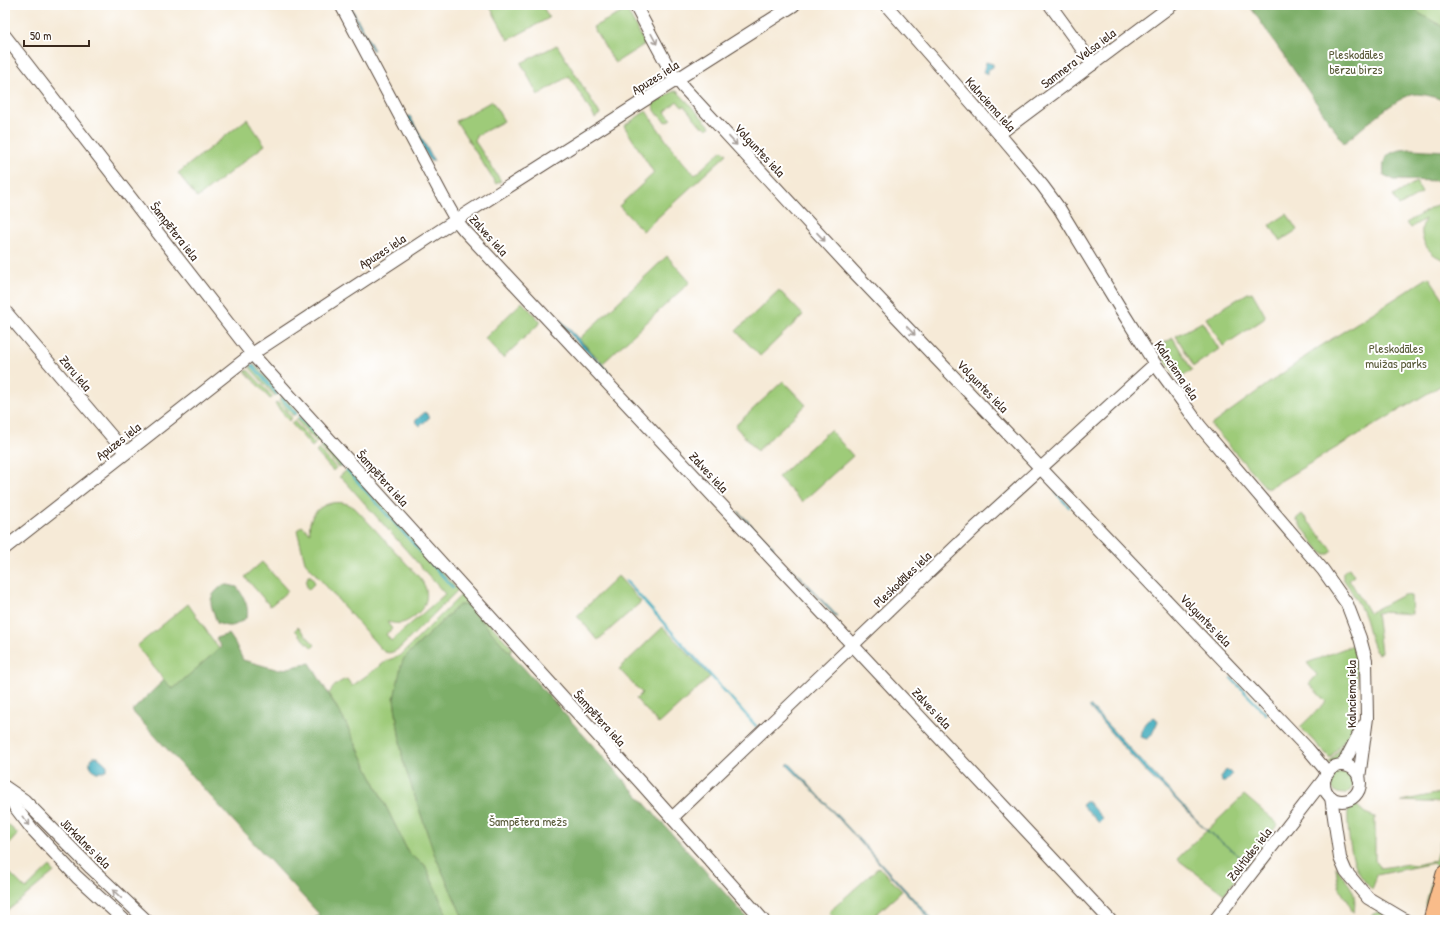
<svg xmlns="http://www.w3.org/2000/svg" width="1450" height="925" viewBox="0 0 1450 925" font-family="'Patrick Hand',sans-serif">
	<rect width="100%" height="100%" fill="#fff"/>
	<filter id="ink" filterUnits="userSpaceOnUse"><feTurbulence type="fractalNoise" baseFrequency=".025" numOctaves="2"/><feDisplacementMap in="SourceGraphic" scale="8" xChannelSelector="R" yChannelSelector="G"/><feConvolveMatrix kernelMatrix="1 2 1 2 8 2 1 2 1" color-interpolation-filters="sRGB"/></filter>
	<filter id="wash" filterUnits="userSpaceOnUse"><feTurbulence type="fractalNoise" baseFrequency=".012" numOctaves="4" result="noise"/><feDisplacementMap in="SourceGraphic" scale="16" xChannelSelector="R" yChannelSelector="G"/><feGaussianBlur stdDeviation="0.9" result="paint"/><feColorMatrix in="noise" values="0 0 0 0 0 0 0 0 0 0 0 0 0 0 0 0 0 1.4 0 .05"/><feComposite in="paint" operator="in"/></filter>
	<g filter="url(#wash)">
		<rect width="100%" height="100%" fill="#f6ead7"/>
		<!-- green -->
		<g fill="#9ecb79" stroke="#6c7a4c">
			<path d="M489 5H542L549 18 508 40Z"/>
			<path d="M1412 5H1445V28L1420 14Z"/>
			<path d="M627 10 645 44 615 63 593 27Z"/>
			<path d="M557 45 600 114 595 118 569 76 538 95 521 63Z"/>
			<path d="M674 91H677L708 124 710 127 707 129 704 126 702 127 684 106 682 107 677 101 665 112 672 119 666 122C661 119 653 110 653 104Z"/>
			<path d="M492 101 504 121 476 136 475 141 501 181 496 184 456 121Z"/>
			<path d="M646 111 675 153 695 175 722 150 727 154 643 231 619 206 654 173 624 126Z"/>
			<path d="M247 119 265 145 197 198 178 173Z"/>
			<path d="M1416 182 1422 193 1399 206 1393 196Z"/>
			<path d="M1445 200V260C1427 255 1416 236 1425 219L1410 228 1406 223Z"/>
			<path d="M1287 214 1297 230 1280 241 1270 225Z"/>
			<path d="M667 256 690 282 603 363 579 339Z"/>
			<path d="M1429 277 1445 301V383L1267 489 1211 425 1316 349Z"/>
			<path d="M779 290 803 315 760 356 736 331Z"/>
			<path d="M1252 292 1265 315 1264 319 1223 346 1206 318 1248 293Z"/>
			<path d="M522 302 541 322 503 358 485 338Z"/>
			<path d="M1202 322 1219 349 1194 366 1176 336Z"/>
			<path d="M1173 338 1192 370 1178 380 1157 347Z"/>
			<path d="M254 364 278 391 275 396 250 368V367Z"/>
			<path d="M248 370 273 397 270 399 245 371Z"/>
			<path d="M783 381 806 405 757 451 735 426Z"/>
			<path d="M283 396 298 412 294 415H292L279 401 280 399Z"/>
			<path d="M277 402 292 418 289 421 275 404Z"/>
			<path d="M300 416 322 437 317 442 297 421V419Z"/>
			<path d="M294 421 315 444 312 447 291 423Z"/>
			<path d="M830 430 853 456 802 502 778 477Z"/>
			<path d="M326 442 343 462 341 466 338 467 321 447Z"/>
			<path d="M319 449 336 468 333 471 316 452Z"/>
			<path d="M350 467 458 590 401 647C394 652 388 656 381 649L305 562 297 530 302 526 310 533C305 508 336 494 355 508L419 577C430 590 429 604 416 615 412 618 407 622 402 623 397 624 392 623 387 622L392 629 386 634 391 641 445 594 344 480 339 477Z"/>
			<path d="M1302 514 1333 551 1329 554H1324L1320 551 1296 519Z"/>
			<path d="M262 562 288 591 270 606 245 577Z"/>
			<path d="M1349 568 1354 576 1349 579 1369 613 1403 595 1411 596 1412 614 1381 612 1376 613 1381 652 1378 654C1371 648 1368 626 1364 616 1361 608 1356 599 1351 591 1349 586 1344 582 1343 577 1342 572 1345 570 1349 568Z"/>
			<path d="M308 576H311L315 583 308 590 306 583Z"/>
			<path d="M618 576 641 602 598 640 577 616Z"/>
			<path d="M461 595 464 596 512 648 510 653 469 607 466 605H459L404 658 394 699 403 761 434 853 464 920H449L425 865 409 854 344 720 329 694C333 686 338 682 347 679L352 686 388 660 397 657 402 654Z"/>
			<path d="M188 604 219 649 173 689 164 680 137 646Z"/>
			<path d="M298 627 315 645 312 648 295 630Z"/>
			<path d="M663 627 710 677 659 724 636 699 642 693 619 669Z"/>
			<path d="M1353 645 1357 669 1356 725 1330 758 1300 727 1326 702 1309 684 1317 675 1307 663Z"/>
			<path d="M1356 728 1339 760 1327 764 1331 760Z"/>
			<circle cx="1342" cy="783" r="11"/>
			<path d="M1445 792V803L1401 801Z"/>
			<path d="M1244 795 1278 824 1224 894 1177 859Z"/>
			<path d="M1351 804 1356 805 1365 813 1375 817V860L1380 868 1409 864 1414 865 1435 861 1445 823V840L1427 905 1425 907 1436 866 1433 863 1377 875 1372 890C1366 883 1359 875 1356 867 1349 849 1347 826 1348 807Z"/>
			<path d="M5 822 18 834 5 848Z"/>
			<path d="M50 866 54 872 5 913V868L26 889Z"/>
			<path d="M1336 866C1347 885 1358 888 1354 912L1352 911 1347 899H1346C1338 889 1337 878 1336 866Z"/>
			<path d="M879 867 902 891 870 920H836L829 912Z"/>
			<path d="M1379 912 1393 920H1369L1373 914Z"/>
		</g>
		<!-- forest -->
		<g fill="#7eaf69" stroke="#5c6c44">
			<path d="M1249 5H1412L1420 14 1445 28V102C1438 97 1424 94 1415 94 1396 96 1361 130 1344 143Z"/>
			<path d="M1411 149 1445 151V181L1393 180 1384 175C1381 154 1392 150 1411 149Z"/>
			<path d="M223 585H228L237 587C244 597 249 606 247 617 235 626 232 629 217 623 211 603 205 599 223 585Z"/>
			<path d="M459 605H466L469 607 749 920H464L434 853 403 761 394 699 401 666 404 658Z"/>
			<path d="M229 634 235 643 243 660 279 670 310 663 344 720 409 854 425 865 449 920H313L319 914 132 711 164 680 173 689 221 647 216 638Z"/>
		</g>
		<!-- water -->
		<g fill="#3dabbc" stroke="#3c6a6d">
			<path d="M348 5H350L374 50H372Z"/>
			<path d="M986 62 993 64V67L988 70V74L983 72Z"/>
			<path d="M410 116 434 161H430L406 117Z"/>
			<path d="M561 320 610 373 609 374 576 341 559 321Z"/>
			<path d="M425 412 430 417 420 426 415 421Z"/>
			<path d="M738 511 774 547 772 549 738 512Z"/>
			<path d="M792 568 837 616 836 617 792 569Z"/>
			<path d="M1090 706 1207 831 1246 861V862L1203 827 1167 791 1150 776 1118 741 1090 708Z"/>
			<path d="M1155 717 1158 722 1151 736 1147 739 1140 737C1141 728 1146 718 1155 717Z"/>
			<path d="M93 757H98L107 765V769L102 772H96C90 767 87 763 93 757Z"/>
			<path d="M789 763 933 920H931L809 786 787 765Z"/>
			<path d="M1226 770 1229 771 1232 775 1225 782H1222L1221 777Z"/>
			<path d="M1087 801 1103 819 1099 823 1082 805Z"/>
		</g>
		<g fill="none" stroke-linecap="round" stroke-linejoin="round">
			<!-- stream -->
			<g stroke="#3dabbc" stroke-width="2.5">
				<path d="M252 365 277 394"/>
				<path d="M281 398 296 414"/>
				<path d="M299 417 320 440"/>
				<path d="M323 444 342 465"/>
				<path d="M347 470 453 588"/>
				<path d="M1056 493 1069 507"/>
				<path d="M1094 533 1119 561"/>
				<path d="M626 581 756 726"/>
				<path d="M1231 678 1266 714"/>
			</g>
		</g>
	</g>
	<g filter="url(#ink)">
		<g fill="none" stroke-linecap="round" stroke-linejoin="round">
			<!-- minor casing -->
			<g stroke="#57473a" stroke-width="14">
				<g id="minor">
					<path d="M341 5 444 199 456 220 465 231 1110 920"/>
					<path d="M635 5 671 72 684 88 853 271 1308 749 1328 773"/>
					<path d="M886 5 999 134 1042 185 1059 208 1120 308 1155 364 1172 387 1200 426 1323 570 1347 604 1360 638 1366 660 1367 718 1359 778"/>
					<path d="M1050 5 1093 64"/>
					<path d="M5 36 252 354 640 782 763 920"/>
					<path d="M999 134 1172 5"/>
					<path d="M5 311 125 452"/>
					<path d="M5 548 252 354 456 220 794 5"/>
					<path d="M1343 765 1363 726"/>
					<circle cx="1342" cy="783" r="18"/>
					<path d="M5 787 24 800 91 868 146 920"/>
					<path d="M6 789 15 807 32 829 77 877 124 920"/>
					<path d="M1331 797 1340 858 1346 872 1368 898 1405 920"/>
					<path d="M672 818 975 528 1155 364"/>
					<path d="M1215 920 1325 778"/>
				</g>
			</g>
			<!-- highway casing -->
			<g stroke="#57473a" stroke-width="19">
				<path id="highway" d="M1432 920 1445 874"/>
			</g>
			<!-- minor -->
			<use href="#minor" stroke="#fff" stroke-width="12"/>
			<!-- highway -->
			<use href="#highway" stroke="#f9bc8a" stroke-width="17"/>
		</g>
		<!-- one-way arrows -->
		<defs><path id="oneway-shaft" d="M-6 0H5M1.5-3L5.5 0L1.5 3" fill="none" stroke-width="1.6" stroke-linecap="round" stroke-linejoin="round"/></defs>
		<g stroke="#a79f9a">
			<use href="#oneway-shaft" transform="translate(654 39) rotate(62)"/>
			<use href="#oneway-shaft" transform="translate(733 141) rotate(47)"/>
			<use href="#oneway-shaft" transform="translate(821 237) rotate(47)"/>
			<use href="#oneway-shaft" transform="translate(911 331) rotate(46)"/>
			<use href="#oneway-shaft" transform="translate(26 821) rotate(51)"/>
			<use href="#oneway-shaft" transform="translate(117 894) rotate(-136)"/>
		</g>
	</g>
	<g text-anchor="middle" stroke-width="4" stroke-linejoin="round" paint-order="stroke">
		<!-- park labels -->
		<g font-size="13" fill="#595a39" stroke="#fff">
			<text x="1356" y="59">Pleskodāles<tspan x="1356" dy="15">bērzu birzs</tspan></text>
			<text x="1396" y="353">Pleskodāles<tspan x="1396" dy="15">muižas parks</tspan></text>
			<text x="528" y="826">Šampētera mežs</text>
		</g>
		<!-- street labels -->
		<g font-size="13" fill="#3b2a1e" stroke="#fff">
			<text transform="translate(1078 58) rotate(-37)" y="5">Samnera Velsa iela</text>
			<text transform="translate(655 77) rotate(-32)" y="5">Apuzes iela</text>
			<text transform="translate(991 104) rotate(48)" y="5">Kalnciema iela</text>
			<text transform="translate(760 150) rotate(47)" y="5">Volguntes iela</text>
			<text transform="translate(175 231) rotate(52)" y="5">Šampētera iela</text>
			<text transform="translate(489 235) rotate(48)" y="5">Zalves iela</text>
			<text transform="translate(382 251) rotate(-33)" y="5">Apuzes iela</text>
			<text transform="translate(1177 370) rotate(56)" y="5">Kalnciema iela</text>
			<text transform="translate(76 373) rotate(50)" y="5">Zaru iela</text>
			<text transform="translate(983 386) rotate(46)" y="5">Volguntes iela</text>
			<text transform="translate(118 441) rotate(-38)" y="5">Apuzes iela</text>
			<text transform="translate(709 472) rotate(47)" y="5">Zalves iela</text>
			<text transform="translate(383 478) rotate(48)" y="5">Šampētera iela</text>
			<text transform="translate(902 579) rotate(-44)" y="5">Pleskodāles iela</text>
			<text transform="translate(1206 620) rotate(46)" y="5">Volguntes iela</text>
			<text transform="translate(1351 694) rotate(-90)" y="5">Kalnciema iela</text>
			<text transform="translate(932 708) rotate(47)" y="5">Zalves iela</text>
			<text transform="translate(600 718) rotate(48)" y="5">Šampētera iela</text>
			<text transform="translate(86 843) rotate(45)" y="5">Jūrkalnes iela</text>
			<text transform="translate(1249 854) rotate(-52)" y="5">Zolitūdes iela</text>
		</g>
	</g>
	<!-- margin -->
	<rect width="1450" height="925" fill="none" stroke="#fff" stroke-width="20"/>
	<!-- scale -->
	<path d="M24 40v6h65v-6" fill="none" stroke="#3b2a1e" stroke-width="2"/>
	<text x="30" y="40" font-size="12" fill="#3b2a1e" stroke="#ffffff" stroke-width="3" paint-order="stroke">50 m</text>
</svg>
